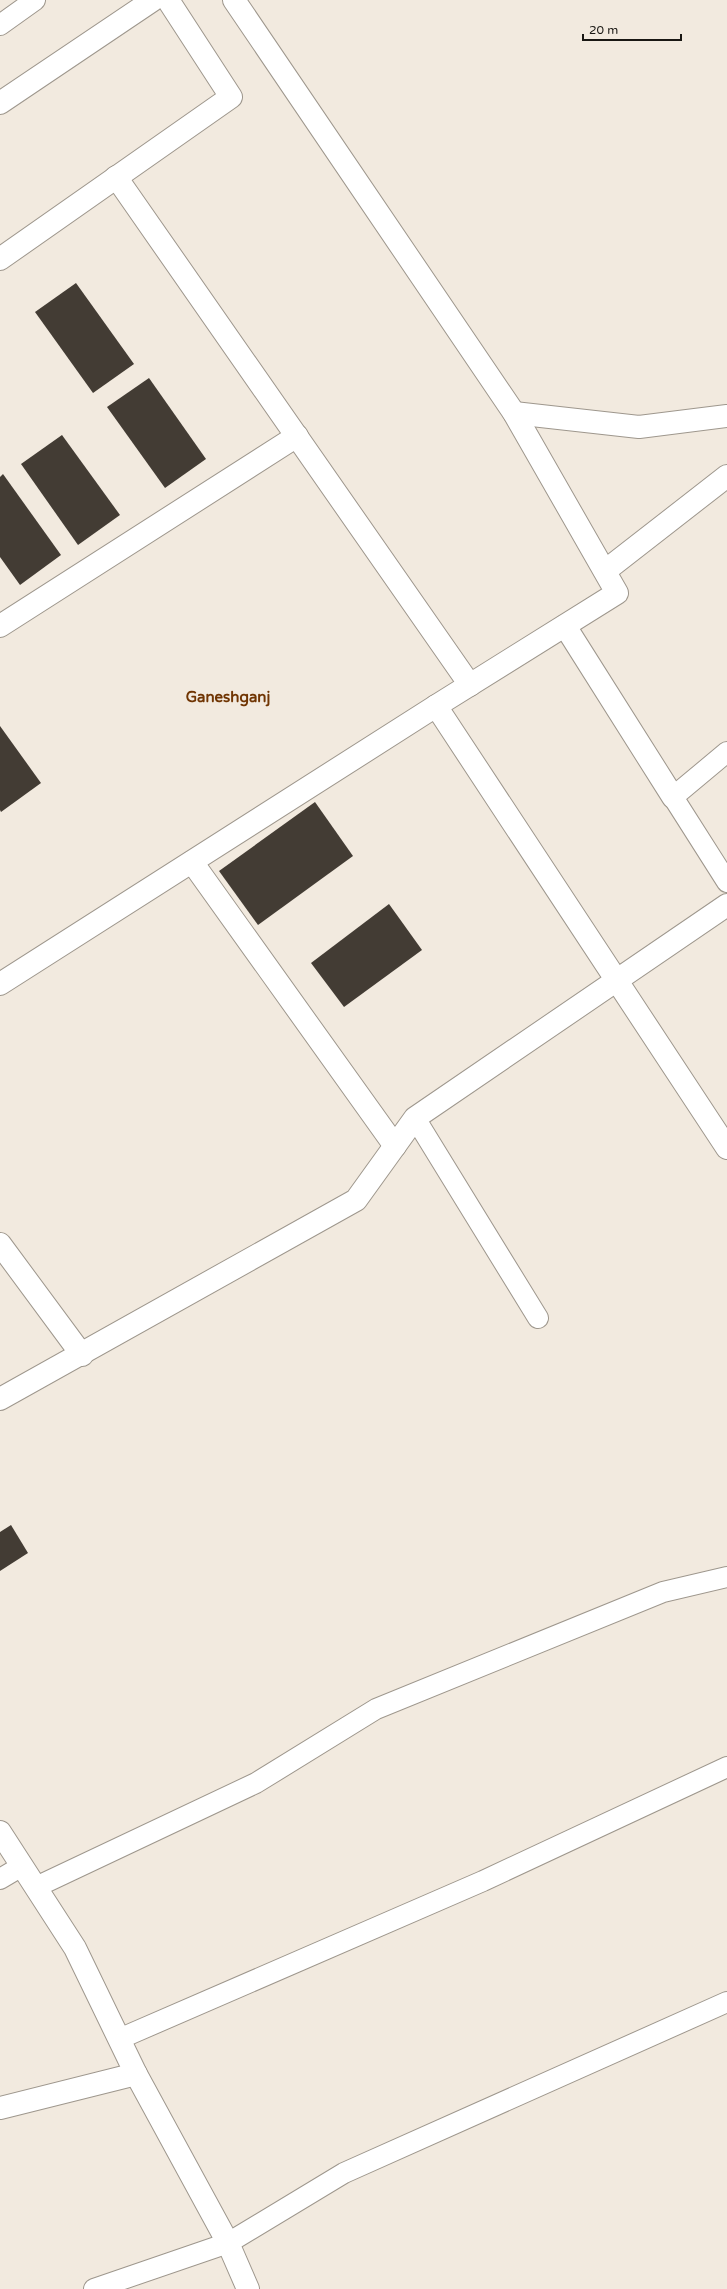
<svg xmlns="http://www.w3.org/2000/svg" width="727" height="2289" viewBox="0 0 727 2289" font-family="'Varela Round',sans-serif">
	<rect width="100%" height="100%" fill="#f2eadf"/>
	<!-- building -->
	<g fill="#433c34">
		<path d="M76 283 134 364 93 393 35 312Z"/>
		<path d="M149 378 206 459 165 488 107 407Z"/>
		<path d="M62 435 120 515 78 545 21 464Z"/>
		<path d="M3 474 61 555 20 585 0 557V477Z"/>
		<path d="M0 726 41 783 1 812 0 810Z"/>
		<path d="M315 802 353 856 258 925 219 871Z"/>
		<path d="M389 904 422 950 344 1007 311 963Z"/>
		<path d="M11 1525 28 1553 0 1571V1532Z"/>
	</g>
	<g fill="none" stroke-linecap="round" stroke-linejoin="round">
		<!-- service casing -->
		<g stroke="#9e978d" stroke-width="22">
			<g id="service">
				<path d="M0 25 35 0"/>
				<path d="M727 752 673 797 727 882"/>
				<path d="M415 1118 538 1318"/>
				<path d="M0 1879 22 1866"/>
				<path d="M36 1887 256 1783 376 1709 663 1592 727 1577"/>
				<path d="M119 2039 483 1881 727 1767"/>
				<path d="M94 2289 228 2243 344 2173 727 2002"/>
			</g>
		</g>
		<!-- minor casing -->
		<g stroke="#9e978d" stroke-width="24">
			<g id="minor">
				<path d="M0 103 153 0"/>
				<path d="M116 177 470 685"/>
				<path d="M0 259 231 97 168 0"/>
				<path d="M514 413 639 427 727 416"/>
				<path d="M605 571 727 476"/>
				<path d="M0 626 297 436"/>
				<path d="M565 626 673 797"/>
				<path d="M436 706 727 1148"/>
				<path d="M192 862 395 1146"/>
				<path d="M0 984 436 706 617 593 514 413 234 0"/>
				<path d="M0 1244 82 1355"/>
				<path d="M0 1399 356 1200 415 1118 727 905"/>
				<path d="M0 2108 136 2074"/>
			</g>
		</g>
		<!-- tertiary casing -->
		<g stroke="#9e978d" stroke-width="24">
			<path id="tertiary" d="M0 1832 75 1948 136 2074 228 2243 248 2289"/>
		</g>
		<!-- service -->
		<use href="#service" stroke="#fff" stroke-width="20"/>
		<!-- minor -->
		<use href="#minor" stroke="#fff" stroke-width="22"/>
		<!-- tertiary -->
		<use href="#tertiary" stroke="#fff" stroke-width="22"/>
	</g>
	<g text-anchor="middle" stroke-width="4" stroke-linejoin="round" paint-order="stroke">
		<!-- district labels -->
		<g font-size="15" font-weight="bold" fill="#703503" stroke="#f2eadf">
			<text x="228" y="702">Ganeshganj</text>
		</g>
	</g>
	<!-- scale -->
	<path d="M583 34v6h98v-6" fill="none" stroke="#191713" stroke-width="2"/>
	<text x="589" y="34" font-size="12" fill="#191713" stroke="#f2eadf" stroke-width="3" paint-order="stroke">20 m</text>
</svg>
